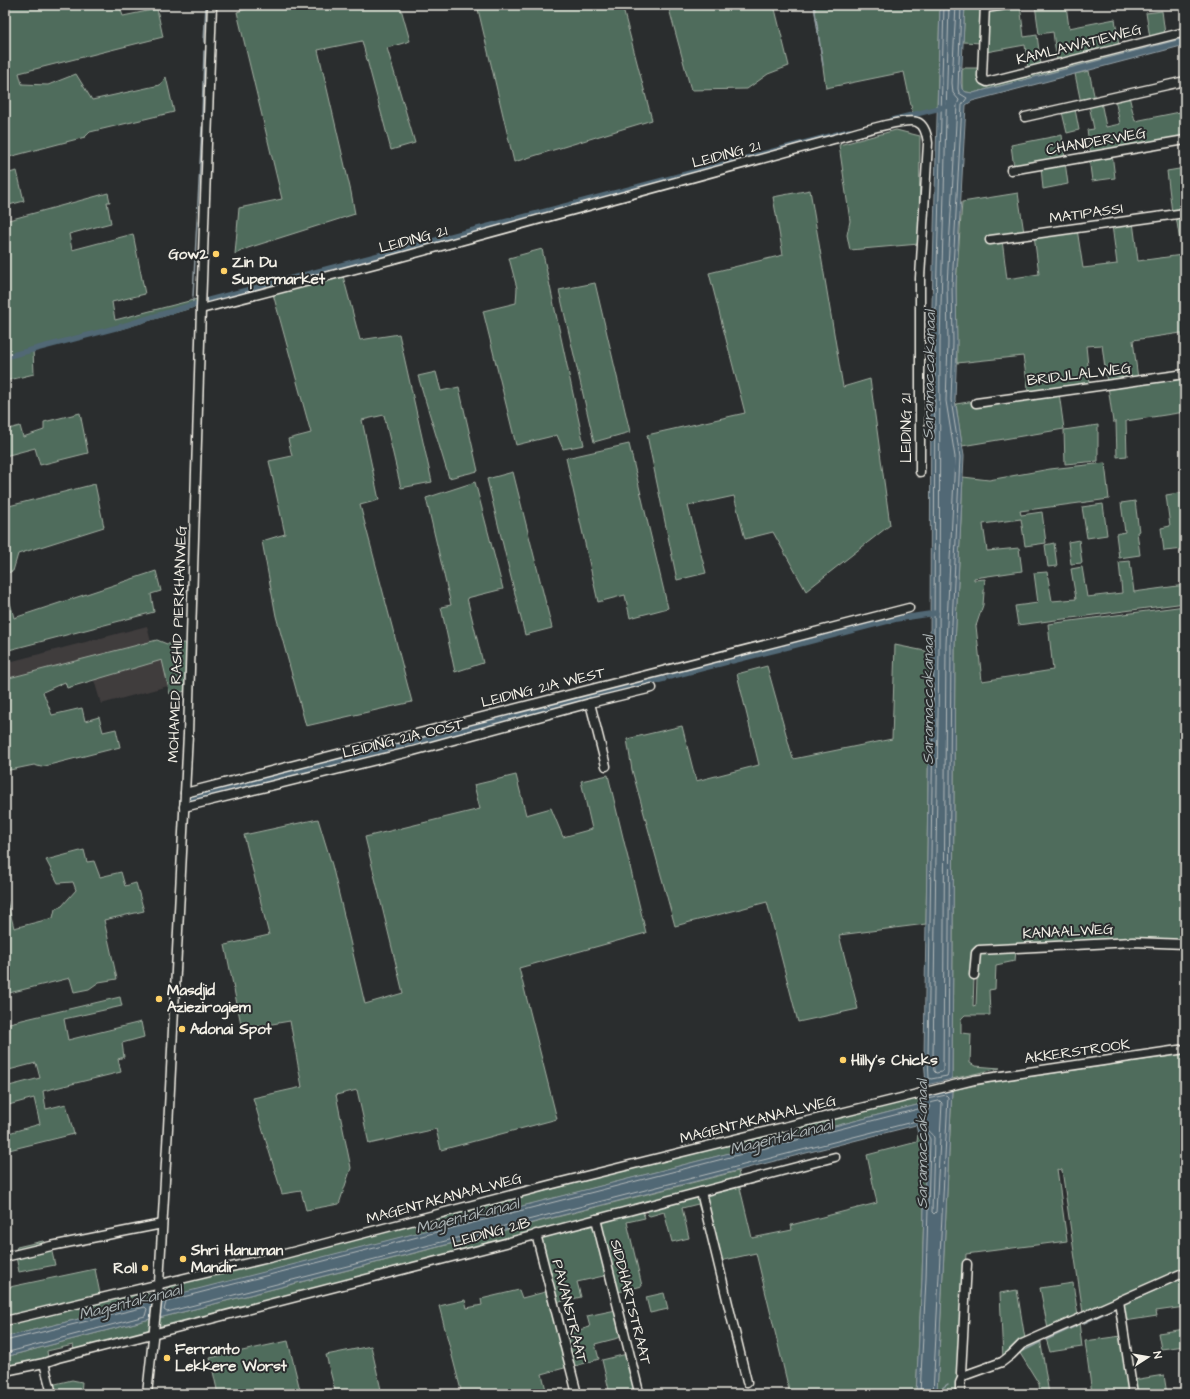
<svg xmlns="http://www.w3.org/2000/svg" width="1190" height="1399" viewBox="0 0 1190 1399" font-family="'Architects Daughter',sans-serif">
	<rect width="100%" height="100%" fill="#2a2d2e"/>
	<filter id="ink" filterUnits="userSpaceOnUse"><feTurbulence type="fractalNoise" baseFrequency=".025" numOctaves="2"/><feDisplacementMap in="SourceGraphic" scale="8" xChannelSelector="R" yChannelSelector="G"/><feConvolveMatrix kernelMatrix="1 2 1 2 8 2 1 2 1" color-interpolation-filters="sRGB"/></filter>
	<g filter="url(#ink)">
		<!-- built -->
		<g fill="#403c3d">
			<path d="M147 626 151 642 5 679V663Z"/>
			<path d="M162 660 168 686 101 704 94 680Z"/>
		</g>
		<!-- green -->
		<g fill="#506c5c" stroke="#a2aea2">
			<path d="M5 5H119L123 16 157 9 163 37 19 73 22 84 48 85 76 74 92 100 160 85 166 77 174 112 90 132 85 137 5 158Z"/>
			<path d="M258 5H400L410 41 387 48 415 143 391 150 362 41 318 50 351 192 355 214 248 248 235 254 239 208 282 199 237 12Z"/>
			<path d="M477 5H622L652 120 514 162Z"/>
			<path d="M668 5H774L789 66 768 74 747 89 691 90Z"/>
			<path d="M814 5H940L937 108 913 115 904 72 826 88Z"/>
			<path d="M965 5H983L981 43 963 42Z"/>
			<path d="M1020 5 1024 37 1037 35 1041 66 1028 69 1025 45 986 52 988 13 992 10Z"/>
			<path d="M1035 5H1066L1069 28 1115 19 1119 46 1057 62 1053 32 1039 34Z"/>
			<path d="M1162 11 1165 34 1150 38 1146 13Z"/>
			<path d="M1185 34V38L973 93 966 92 962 90V68H979L982 83Z"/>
			<path d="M1089 71 1095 100 1081 103 1075 74Z"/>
			<path d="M1129 96 1135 121 1185 111V138L1091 154 1087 130 1094 129 1089 105 1101 102 1106 127 1120 124 1115 99Z"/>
			<path d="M1075 109 1079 130 1067 133 1062 112Z"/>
			<path d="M896 130 920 136 919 244 850 250 847 235 850 221 839 145Z"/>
			<path d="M1062 135 1065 159 1014 168 1011 145Z"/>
			<path d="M1112 154 1115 178 1092 181 1089 158Z"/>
			<path d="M1065 162 1068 184 1043 189 1041 167Z"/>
			<path d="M1185 168V211L1172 213 1167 171Z"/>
			<path d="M17 171 24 201 5 206V174Z"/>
			<path d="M810 190 843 387 870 379 890 525 806 591 773 532 745 539 734 496 688 506 706 573 677 580 647 435 745 413 709 273 783 255 773 197Z"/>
			<path d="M108 193 110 202H107L111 223 69 234 72 250 133 234 145 294 112 302 115 320 197 299 199 301 198 306 117 330 116 327 33 349 34 374 5 381V221Z"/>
			<path d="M1018 193 1024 233 1002 240 1007 279 1039 274 1034 235 1077 229 1083 268 1117 264 1112 225 1133 222 1138 261 1182 255 1176 216 1185 215V359L1181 333 1133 340 1138 379 1107 383 1102 345 1086 346 1090 385 1029 394 1023 356 957 363 956 285 962 202Z"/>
			<path d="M542 249 584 445 563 449 557 435 516 445 483 311 516 303 517 288 509 258Z"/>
			<path d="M343 276 360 340 399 334 432 482 401 488 384 415 362 420 379 500 360 505 412 702 306 726 276 616 262 541 285 534 269 461 292 456 288 439 311 433 273 294Z"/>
			<path d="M595 283 630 432 594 442 559 290Z"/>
			<path d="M436 372 441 391 459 387 478 471 449 478 418 376Z"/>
			<path d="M1185 376V412L1126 421 1127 456 1117 457 1116 422H1113L1108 386Z"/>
			<path d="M1059 393 1064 429 962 446 956 404 975 401Z"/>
			<path d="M80 413 88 453 40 465 35 448 5 456V430L20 426 23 437 44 430V422Z"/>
			<path d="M1098 425V461L1065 464 1064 430Z"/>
			<path d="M629 444 668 608 630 618 625 595 598 602 566 458Z"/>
			<path d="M1105 463 1109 499 1020 511 1021 515 1042 512 1046 543 1025 546 1021 519 983 524 987 551 1019 548 1022 571 974 578V580L985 579 983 605 976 626 982 681 1053 670 1048 624 1185 606V942L975 950 973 1006 976 1005 978 953 1016 950 1015 961 996 965 995 989 989 990 990 1015H965L961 1019V1033L971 1034 970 1063 975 1066 1000 1068 952 1079 955 644 963 477 989 480 1050 469Z"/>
			<path d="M513 472 552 628 525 635 487 479Z"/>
			<path d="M475 482 503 589 467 598 483 663 455 672 441 607 451 605 426 498Z"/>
			<path d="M95 484 104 527 18 554 13 571 5 574V507Z"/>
			<path d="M1185 492V549L1164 551 1161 528 1170 526 1166 495Z"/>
			<path d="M1135 501 1139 532H1137L1140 555 1119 558 1116 534 1125 532 1121 503Z"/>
			<path d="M1103 504 1107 535 1087 538 1082 507Z"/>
			<path d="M1079 540 1082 563 1071 564 1068 542Z"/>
			<path d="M1054 543 1057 566 1048 567 1045 545Z"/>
			<path d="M1130 561 1134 592 1185 585V603L1018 625 1015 606 1038 603 1034 573 1047 572 1052 601 1076 599 1071 569 1082 567 1087 597 1122 593 1119 562Z"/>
			<path d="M156 571 161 591 151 594 154 612 5 651V583L14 618Z"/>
			<path d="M157 640 167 644 185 643 187 647 186 691 170 694 162 660 67 688 65 682 43 692 52 715 82 708 85 721 99 717 103 732 116 729 120 747 41 767 34 765 5 771V679Z"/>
			<path d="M895 645 930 652 926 924 839 935 858 1009 798 1022 767 902 675 926 632 770 627 739 682 726 696 781 759 765 737 674 767 666 793 759 892 739Z"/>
			<path d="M516 775 526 815 551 808 563 837 592 829 581 781 608 775 646 933 519 968 557 1119 441 1150 436 1129 369 1144 357 1090 336 1095 351 1168 339 1204 306 1210 301 1191 282 1194 253 1098 302 1087 290 1021 242 1029 225 945 269 935 244 835 318 819 332 865 365 1004 403 993 365 837 480 809 474 785Z"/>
			<path d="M84 850 87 862 94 861 100 877 121 872 125 886 136 883 144 911 104 920 117 979 99 982 89 989 74 992 70 978 5 994V901H7L14 928 53 918 55 909 62 906 76 890 73 882 58 883 46 860Z"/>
			<path d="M120 997 122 1006 64 1019 68 1040 141 1022 144 1037 122 1043 124 1057 118 1059 121 1072 43 1091 46 1109 66 1104 74 1134 5 1151V1134L40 1124 34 1098 5 1106V1087L40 1078 36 1063 5 1071V1024Z"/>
			<path d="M1185 1054V1269L1083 1313 1062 1170 1057 1169 1067 1241 966 1254 958 1394H937L952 1090 993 1082Z"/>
			<path d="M923 1096 921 1104 161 1299 163 1291 177 1283Z"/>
			<path d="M918 1134 926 1138 922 1279 916 1394H790L756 1253 720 1261 704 1197 705 1192 739 1184 752 1238 792 1230 791 1225 877 1203 867 1155 917 1142Z"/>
			<path d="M738 1171 740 1180 170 1326 159 1325V1318Z"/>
			<path d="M699 1197 702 1213H701L698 1204 682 1208 689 1238 672 1242 664 1212 650 1216 648 1215 646 1209Z"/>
			<path d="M642 1211 645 1218 627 1222 642 1286 615 1293 599 1221Z"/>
			<path d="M592 1223 595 1224 608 1275 577 1282 581 1297 555 1303 540 1235Z"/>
			<path d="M43 1241 51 1248 55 1265 19 1272 15 1251 17 1247Z"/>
			<path d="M95 1269 100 1294 5 1317V1288Z"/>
			<path d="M1185 1275V1307L1156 1311 1157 1316 1125 1321 1122 1303Z"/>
			<path d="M1073 1283 1078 1316 1048 1329 1040 1288Z"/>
			<path d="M519 1290 522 1298 549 1291 568 1367 542 1374 547 1394H462L439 1306 465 1300 467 1308 482 1305 481 1299Z"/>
			<path d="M1017 1290 1025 1339 1003 1359 1000 1293Z"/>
			<path d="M138 1292 151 1294 152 1301 5 1337V1325Z"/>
			<path d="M664 1293 668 1309 650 1313 646 1297Z"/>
			<path d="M616 1310 622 1337 595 1344 599 1359 572 1367 564 1334 590 1327 587 1316Z"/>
			<path d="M150 1319 149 1329 145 1333 74 1350 73 1345 47 1351 48 1358 5 1368V1357Z"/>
			<path d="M1079 1322 1082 1347 1050 1352 1045 1335Z"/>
			<path d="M1185 1329V1346L1161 1349 1158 1333Z"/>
			<path d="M1121 1336 1129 1394H1092L1085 1341Z"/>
			<path d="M1040 1338 1049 1394H1040L1039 1384 1018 1350Z"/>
			<path d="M288 1341 301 1394H218L210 1358Z"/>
			<path d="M371 1346 382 1394H336L326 1355Z"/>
			<path d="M627 1354 634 1383 641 1382 644 1394H610L602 1360Z"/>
			<path d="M1164 1375 1167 1394H1135L1133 1380Z"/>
			<path d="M72 1380 82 1382 81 1394H53L51 1385Z"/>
		</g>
		<!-- water -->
		<g fill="#516775" stroke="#929ea3">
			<path d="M940 5H965L961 83 962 89 966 92 973 93 1185 38V45L972 101 966 105 956 285 957 343 955 400 964 456 955 644 952 1079 926 1085 924 1058 930 652 931 343Z"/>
			<path d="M952 1090 937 1394H916L922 1279 926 1138 918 1134 916 1125 159 1318 161 1299 178 1294 921 1104 923 1096Z"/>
			<path d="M152 1301 150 1319 5 1357V1337Z"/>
		</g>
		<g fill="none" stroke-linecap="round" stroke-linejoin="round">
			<!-- shore -->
			<g stroke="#b3baba" stroke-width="1">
				<path d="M944 5 935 343 934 652 928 1058 929 1078 931 1079 947 1076 948 1074 951 644 960 457 951 400 953 343 952 285 962 105 967 98 959 93 958 89 961 5"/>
				<path d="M949 5 940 343 939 652 933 1058 934 1071 936 1073 942 1072 943 1070 946 644 955 457 946 401 948 343 947 285 957 105 959 100 953 93 952 83 956 5"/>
				<path d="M940 1101 942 1103 936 1212 934 1214 932 1212 934 1138C933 1132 928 1132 926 1127 923 1122 924 1120 920 1115L928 1110 931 1103Z"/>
				<path d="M5 1341 145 1307 147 1309 145 1316 5 1353"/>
				<path d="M920 1394 926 1279 930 1139 928 1135 922 1132 920 1123 916 1121 167 1312 164 1310 166 1302 179 1298 922 1108 925 1106 927 1099 946 1095 948 1097 933 1394"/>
			</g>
			<!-- stream -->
			<g stroke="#929ea3" stroke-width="1.5">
				<path d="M814 5 823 65"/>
				<path d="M204 42 206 5"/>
				<path d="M202 116 204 51"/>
				<path d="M193 296 202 127"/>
				<path d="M193 305V299"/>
				<path d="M1124 1304 1185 1277"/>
				<path d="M1084 1323 1116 1308"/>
				<path d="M1046 1340 1076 1326"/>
				<path d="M1023 1351 1041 1342"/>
				<path d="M980 1366 1002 1357"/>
				<path d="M933 1394 948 1384"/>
			</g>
			<!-- canal -->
			<g stroke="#516775" stroke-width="5.5">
				<path d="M892 120 944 107"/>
				<path d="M209 300 849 131"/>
				<path d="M5 357 123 326 196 304"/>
				<path d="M784 648 896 619 936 613"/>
				<path d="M732 661 780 649"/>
				<path d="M669 677 727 662"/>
				<path d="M190 799 664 679"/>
			</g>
			<!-- minor casing -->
			<g stroke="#f4f1e8" stroke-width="11">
				<g id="minor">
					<path d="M985 5 982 76 983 80 987 82 1185 32"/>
					<path d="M985 8 1007 5"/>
					<path d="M1025 117 1185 81"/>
					<path d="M1011 170 1185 140"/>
					<path d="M990 240 1185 213"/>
					<path d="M201 309 390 260 834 139C849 135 905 117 917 122 925 125 927 135 928 143L920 278V472"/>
					<path d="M976 403 1185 374"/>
					<path d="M590 703 606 766"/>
					<path d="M185 793 909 608"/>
					<path d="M184 807 413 751 590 703 652 688"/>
					<path d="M974 975 976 953 979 950 1133 942 1185 944"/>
					<path d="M701 1192 747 1382"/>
					<path d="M596 1219 639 1392"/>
					<path d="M536 1234 577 1394"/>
					<path d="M5 1257 51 1246 162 1224"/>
					<path d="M1119 1301 1133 1394"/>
					<path d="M5 1321 273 1257 553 1184 974 1080 1185 1049"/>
					<path d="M44 1363 52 1394"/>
					<path d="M5 1371 44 1363 58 1358 425 1264 835 1157"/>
					<path d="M963 1376 961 1373 967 1264"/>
					<path d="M147 1394 159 1283 168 1128 188 734 201 309 212 5"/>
					<path d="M960 1394V1383L963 1376 1002 1362 1011 1355 1022 1344 1185 1272"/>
				</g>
			</g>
			<!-- minor -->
			<use href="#minor" stroke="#2a2d2e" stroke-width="8"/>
		</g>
	</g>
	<!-- markers -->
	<g fill="#ffd166" stroke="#2a2d2e" stroke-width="1.5">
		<circle cx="216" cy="254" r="4"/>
		<circle cx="224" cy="271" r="4"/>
		<circle cx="159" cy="999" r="4"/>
		<circle cx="182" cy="1029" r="4"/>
		<circle cx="843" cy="1060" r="4"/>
		<circle cx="183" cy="1259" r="4"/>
		<circle cx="145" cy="1268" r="4"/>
		<circle cx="167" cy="1358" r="4"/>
	</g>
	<g text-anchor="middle" stroke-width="4" stroke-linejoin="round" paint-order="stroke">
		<!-- street labels -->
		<g font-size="15" fill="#f4f1e8" stroke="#2a2d2e">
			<text transform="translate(1079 44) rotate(-14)" y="5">KAMLAWATIEWEG</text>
			<text transform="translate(1096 141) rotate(-10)" y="5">CHANDERWEG</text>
			<text transform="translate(726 154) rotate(-15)" y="5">LEIDING 21</text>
			<text transform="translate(1086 213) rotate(-8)" y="5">MATIPASSI</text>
			<text transform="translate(413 239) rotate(-15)" y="5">LEIDING 21</text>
			<text transform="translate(1079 374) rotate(-7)" y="5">BRIDJLALWEG</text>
			<text transform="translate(906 428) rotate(-90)" y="5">LEIDING 21</text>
			<text transform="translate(177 644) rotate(-88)" y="5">MOHAMED RASHID PIERKHANWEG</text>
			<text transform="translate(543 687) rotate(-14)" y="5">LEIDING 21A WEST</text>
			<text transform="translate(403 738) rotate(-14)" y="5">LEIDING 21A OOST</text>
			<text transform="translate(1068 931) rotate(-3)" y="5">KANAALWEG</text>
			<text transform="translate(1077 1051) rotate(-8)" y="5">AKKERSTROOK</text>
			<text transform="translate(758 1119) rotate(-14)" y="5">MAGENTAKANAALWEG</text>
			<text transform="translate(444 1198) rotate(-15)" y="5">MAGENTAKANAALWEG</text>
			<text transform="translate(491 1232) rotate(-15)" y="5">LEIDING 21B</text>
			<text transform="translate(631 1302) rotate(76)" y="5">SIDDHARTSTRAAT</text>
			<text transform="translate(570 1311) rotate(76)" y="5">PAVANSTRAAT</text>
		</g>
		<!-- poi labels -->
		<g font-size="15" font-weight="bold" fill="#f4f1e8" stroke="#2a2d2e" text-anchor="start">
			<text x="208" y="259" text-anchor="end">Gow2</text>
			<text x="232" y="267">Zin Du<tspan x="232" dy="17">Supermarket</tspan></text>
			<text x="167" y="995">Masdjid<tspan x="167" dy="17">Aziezirogiem</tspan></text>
			<text x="190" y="1034">Adonai Spot</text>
			<text x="851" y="1065">Hilly's Chicks</text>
			<text x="191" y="1255">Shri Hanuman<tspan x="191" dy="17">Mandir</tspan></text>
			<text x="137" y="1273" text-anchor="end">Roll</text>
			<text x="175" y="1354">Ferranto<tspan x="175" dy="17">Lekkere Worst</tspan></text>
		</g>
		<!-- water labels -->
		<g font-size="16" font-style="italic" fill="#abb3b4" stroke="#2a2d2e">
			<text transform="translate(928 375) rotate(-89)" y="6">Saramaccakanaal</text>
			<text transform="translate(927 700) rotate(-90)" y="6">Saramaccakanaal</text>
			<text transform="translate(781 1136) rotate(-14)" y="6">Magentakanaal</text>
			<text transform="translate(921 1144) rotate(-90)" y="6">Saramaccakanaal</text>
			<text transform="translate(467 1215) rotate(-14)" y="6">Magentakanaal</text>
			<text transform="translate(130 1301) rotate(-14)" y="6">Magentakanaal</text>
		</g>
	</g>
	<!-- margin -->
	<rect width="1190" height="1399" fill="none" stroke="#2a2d2e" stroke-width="20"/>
	<rect x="10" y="10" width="1170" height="1379" fill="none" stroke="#f4f1e8" stroke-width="1.5" filter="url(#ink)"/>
	<!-- north arrow -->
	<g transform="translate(1148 1357) rotate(78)" stroke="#2a2d2e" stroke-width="3" paint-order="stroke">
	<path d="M0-3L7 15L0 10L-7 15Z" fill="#f4f1e8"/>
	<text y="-6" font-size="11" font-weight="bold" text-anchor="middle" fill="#f4f1e8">N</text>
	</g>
</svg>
